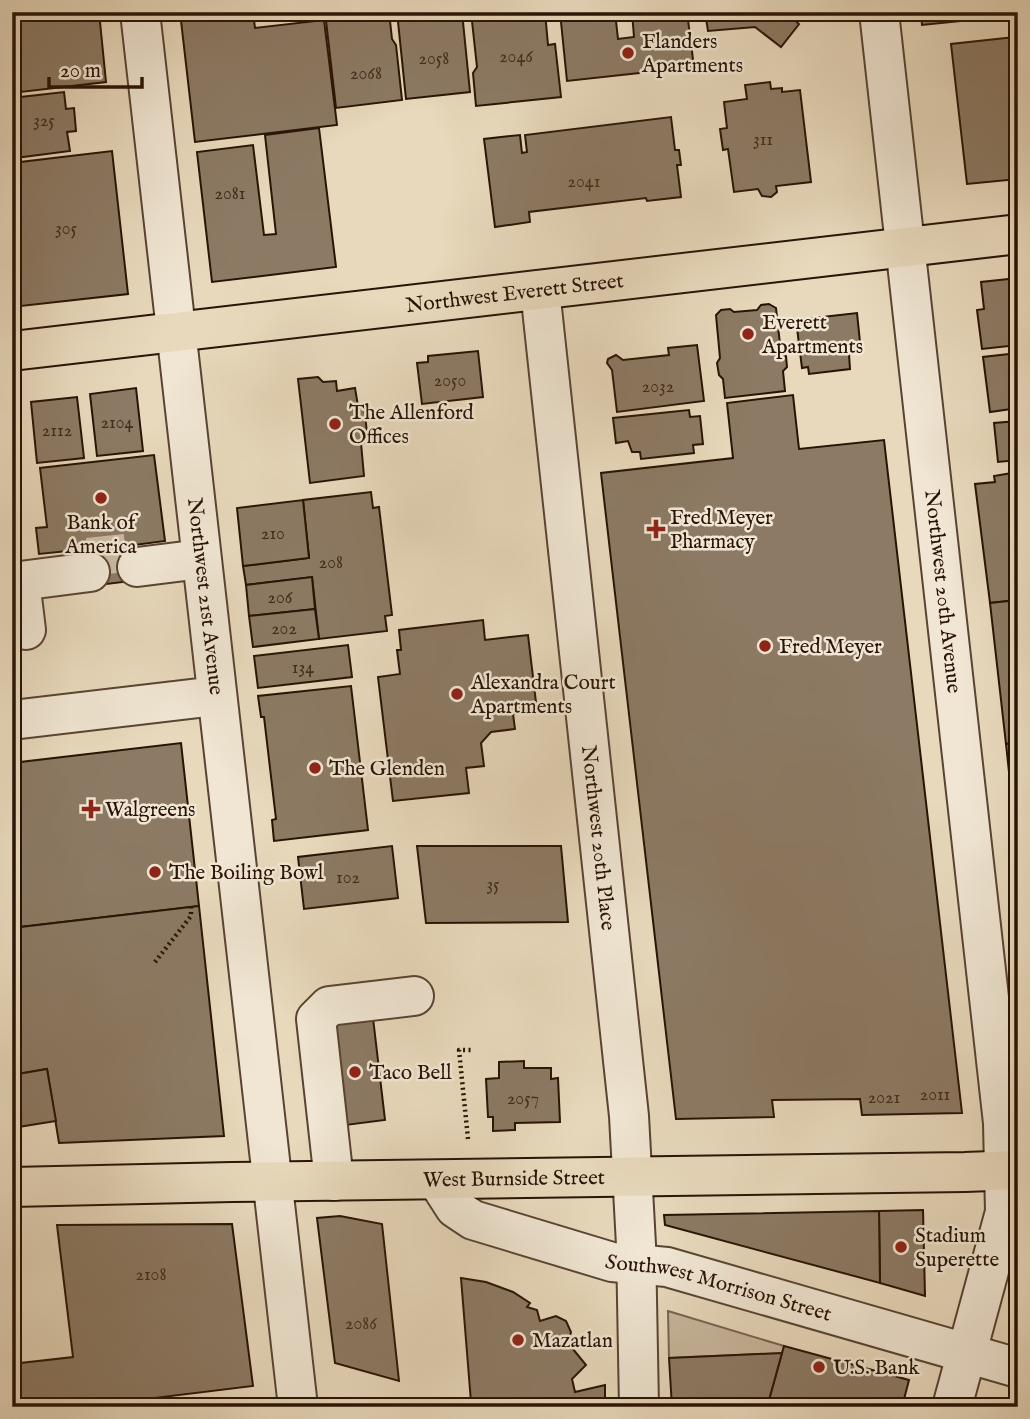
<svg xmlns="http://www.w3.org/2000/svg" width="1030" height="1419" viewBox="0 0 1030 1419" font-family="'IM FELL English',serif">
	<rect width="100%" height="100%" fill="#e8d9bc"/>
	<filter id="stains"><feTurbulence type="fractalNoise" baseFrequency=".00286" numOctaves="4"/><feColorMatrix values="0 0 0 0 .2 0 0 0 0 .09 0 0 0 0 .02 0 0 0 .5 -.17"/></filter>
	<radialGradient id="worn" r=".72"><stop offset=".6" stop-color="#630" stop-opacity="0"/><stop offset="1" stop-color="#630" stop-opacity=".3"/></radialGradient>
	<!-- green -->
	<path fill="#c8b79d" stroke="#786551" stroke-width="2" d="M668 1311 784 1346 782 1353 669 1358Z"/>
	<!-- building -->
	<g fill="#8c7a64" stroke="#291305" stroke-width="2">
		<path d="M39 12H99L106 82 12 93V15Z"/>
		<path d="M180 12H253L255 28 324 20 337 125 195 142Z"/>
		<path d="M325 12H389L392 39 396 45 402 100 336 108Z"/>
		<path d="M397 12H462L470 92 406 99Z"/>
		<path d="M471 12H545L548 45 555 44 561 97 476 106 473 73 477 67Z"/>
		<path d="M560 12H615L618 39 634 37 632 12H687L694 67 567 81Z"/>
		<path d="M705 12H786L799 24 781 47 755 27 708 31Z"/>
		<path d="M921 12H999L1000 17 922 25Z"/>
		<path d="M1015 37H1018V179L967 184 951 44Z"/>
		<path d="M770 82 771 89 782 88V92L800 90 811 182 776 186 777 192 771 197 762 196 758 189 734 192 728 149 723 150 720 129 727 128 724 102 747 99 745 85Z"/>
		<path d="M64 92 66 109 74 108 76 131 67 132 70 151 15 158 12 98Z"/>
		<path d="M671 117 675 150H679L681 165H677L681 197 647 201 646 198 529 212 530 222 495 227 484 139 520 135 522 153 527 152 525 135Z"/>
		<path d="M319 128 336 267 212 282 197 152 253 145 264 235 276 234 265 135Z"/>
		<path d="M112 151 128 294 12 307V163Z"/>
		<path d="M1018 278V345L982 349 977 310 984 309 981 282Z"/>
		<path d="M769 304 776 308 781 353 786 356 787 367 783 371 785 391 725 398 723 379 719 375 717 363 720 358 716 315 721 310 730 309 734 312 757 310 761 305Z"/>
		<path d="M857 313 861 352 849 354 850 369 809 374 808 367 802 368 796 320Z"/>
		<path d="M697 345 704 401 617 412 612 370 607 363 608 359 616 355 623 360 669 355 668 348Z"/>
		<path d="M478 351 483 397 422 404 417 363 428 362V356Z"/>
		<path d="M1018 353V408L990 412 983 357Z"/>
		<path d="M318 377 323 382 336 381 337 391 355 388 358 406H364L368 442 361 443 364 476 310 483 298 379Z"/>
		<path d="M136 388 143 451 97 456 90 394Z"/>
		<path d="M793 395 799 449 884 440 962 1113 862 1115 860 1099 772 1100 774 1117 676 1119 601 473 733 458 727 403Z"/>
		<path d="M77 397 84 458 37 463 31 402Z"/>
		<path d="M12 405 21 479 12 480Z"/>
		<path d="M689 410 690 417 700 416 703 444 693 445 694 453 641 459 640 452H632L628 441 616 443 613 418Z"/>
		<path d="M1018 421V460L998 462 994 423Z"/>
		<path d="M154 455 165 541 134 545 139 580 91 586 87 549 39 554 36 528 47 527 40 468Z"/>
		<path d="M1012 473 1013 479 1018 478V600L990 603 975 484 995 482 994 476Z"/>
		<path d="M371 492 373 508 379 507 392 615 385 616 387 631 319 639 312 577 246 585 243 566 309 558 303 500Z"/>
		<path d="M303 500 309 558 243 566 237 508Z"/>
		<path d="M312 577 315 609 249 616 246 585Z"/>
		<path d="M1018 600V743L1006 744 990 603Z"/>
		<path d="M315 609 319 639 253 647 249 616Z"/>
		<path d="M483 620 485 640 528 635 537 711 513 714 515 729 491 732 481 743 484 766 466 768 469 793 393 801 378 677 400 674 397 650H401L399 630Z"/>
		<path d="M348 645 352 677 258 688 254 656Z"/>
		<path d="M351 686 368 830 274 841 272 820 276 819 264 717H261L258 696Z"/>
		<path d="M181 743 199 906 12 928V763Z"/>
		<path d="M1018 743V809H1013L1006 744Z"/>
		<path d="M392 846 398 898 304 909 298 857Z"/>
		<path d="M417 846H561L568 922 426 923Z"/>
		<path d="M199 906 224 1136 59 1143 47 1069 12 1075V928Z"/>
		<path d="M373 1018 385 1120 338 1126 326 1024Z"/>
		<path d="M524 1061V1068H551V1079L558 1078 560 1122 515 1123V1130L493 1131V1117H488L486 1079 499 1078V1062Z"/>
		<path d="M47 1069 56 1121 12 1128V1075Z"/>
		<path d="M923 1210 925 1296 880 1283 879 1211Z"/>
		<path d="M879 1211 880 1283 665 1225 664 1215Z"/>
		<path d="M340 1216 382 1224 399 1381 335 1363 317 1218Z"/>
		<path d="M232 1224 253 1386 81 1407H12V1364L73 1357 57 1225Z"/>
		<path d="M461 1278 486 1282 513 1292 530 1303 527 1307 537 1310 540 1321 556 1316 566 1321 571 1332 568 1343 586 1365 572 1379 575 1392 605 1385V1407H487L471 1402Z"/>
		<path d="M784 1346 909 1380 902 1407H767Z"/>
		<path d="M782 1353 767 1407H672L669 1358Z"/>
	</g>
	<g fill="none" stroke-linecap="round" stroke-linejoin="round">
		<!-- minor-tunnel -->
		<path stroke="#cbbba1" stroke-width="38" stroke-dasharray="38 19" stroke-linecap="butt" d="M88 557 135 552"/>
		<!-- minor casing -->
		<g stroke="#594433" stroke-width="42">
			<g id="minor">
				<path id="s1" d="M140 12 298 1407"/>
				<path id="s2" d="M879 12 1003 1123 1005 1212 952 1407"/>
				<path id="s3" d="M540 290 629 1116 636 1245 639 1407"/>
				<path d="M137 567 201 559"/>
				<path d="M26 630 20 581 90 572"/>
				<path d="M12 720 216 696"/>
				<path id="s4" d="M437 1180 455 1208 473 1220 612 1262 667 1267 1018 1368"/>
				<path d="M334 1181 316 1019 329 1006 414 996"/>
			</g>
		</g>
		<!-- major casing -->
		<g stroke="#291305" stroke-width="42">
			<g id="major">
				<path id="s5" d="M12 351 1018 234"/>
				<path id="s6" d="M12 1187 232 1182 965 1172 1018 1170"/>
			</g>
		</g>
		<!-- path -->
		<g stroke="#291305" stroke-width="4.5" stroke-dasharray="2 3.5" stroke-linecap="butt">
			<path d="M155 962 191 916V907"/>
			<path d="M468 1139 459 1050H474"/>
		</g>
		<!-- minor -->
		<use href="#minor" stroke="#f0e6d3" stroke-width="38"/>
		<!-- major -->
		<use href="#major" stroke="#e8d9bc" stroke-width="38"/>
	</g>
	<!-- markers -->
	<g fill="#8f2418" stroke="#f0e6d3" stroke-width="2.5">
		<circle cx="628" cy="53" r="7"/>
		<circle cx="748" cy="334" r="7"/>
		<circle cx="335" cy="424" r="7"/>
		<circle cx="101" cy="498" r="7"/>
		<path d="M652.5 518.5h7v7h7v7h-7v7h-7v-7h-7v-7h7z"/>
		<circle cx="765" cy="646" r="7"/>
		<circle cx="457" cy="694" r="7"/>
		<circle cx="315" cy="768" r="7"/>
		<path d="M87.5 798.5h7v7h7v7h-7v7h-7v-7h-7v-7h7z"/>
		<circle cx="155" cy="872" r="7"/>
		<circle cx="355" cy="1072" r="7"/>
		<circle cx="901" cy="1247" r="7"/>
		<circle cx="518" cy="1340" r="7"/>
		<circle cx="819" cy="1367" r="7"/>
	</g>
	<g text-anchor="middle" stroke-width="5" stroke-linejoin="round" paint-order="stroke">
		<!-- number labels -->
		<g font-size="18" fill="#422d1d">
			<text x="516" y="62">2046</text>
			<text x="434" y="64">2058</text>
			<text x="366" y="79">2068</text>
			<text x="44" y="126">325</text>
			<text x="763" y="145">311</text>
			<text x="584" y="187">2041</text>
			<text x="230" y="199">2081</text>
			<text x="66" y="234">305</text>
			<text x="450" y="386">2050</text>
			<text x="658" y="392">2032</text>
			<text x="117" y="428">2104</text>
			<text x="57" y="436">2112</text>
			<text x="273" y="539">210</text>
			<text x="331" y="568">208</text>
			<text x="280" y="603">206</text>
			<text x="284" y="634">202</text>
			<text x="303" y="673">134</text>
			<text x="348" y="883">102</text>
			<text x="493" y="890">35</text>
			<text x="935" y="1100">2011</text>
			<text x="884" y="1103">2021</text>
			<text x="523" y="1104">2057</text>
			<text x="151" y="1280">2108</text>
			<text x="361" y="1329">2086</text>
		</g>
		<!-- poi labels -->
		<g font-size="21" fill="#291305" stroke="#f0e6d3" text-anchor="start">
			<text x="642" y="48">Flanders<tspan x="642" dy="24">Apartments</tspan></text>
			<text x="762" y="329">Everett<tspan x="762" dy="24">Apartments</tspan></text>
			<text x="349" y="419">The Allenford<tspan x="349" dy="24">Offices</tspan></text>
			<text x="670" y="524">Fred Meyer<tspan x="670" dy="24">Pharmacy</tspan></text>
			<text x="101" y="529" text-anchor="middle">Bank of<tspan x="101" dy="24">America</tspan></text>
			<text x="779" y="653">Fred Meyer</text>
			<text x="471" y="689">Alexandra Court<tspan x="471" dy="24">Apartments</tspan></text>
			<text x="329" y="775">The Glenden</text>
			<text x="105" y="816">Walgreens</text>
			<text x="169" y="879">The Boiling Bowl</text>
			<text x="369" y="1079">Taco Bell</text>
			<text x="915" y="1242">Stadium<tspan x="915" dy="24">Superette</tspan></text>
			<text x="532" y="1347">Mazatlan</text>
			<text x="833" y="1374">U.S. Bank</text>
		</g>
		<!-- street labels -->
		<g font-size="21" fill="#291305" stroke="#f0e6d3">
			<text dy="7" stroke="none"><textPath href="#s5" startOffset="506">Northwest Everett Street</textPath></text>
			<text dy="7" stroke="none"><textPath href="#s2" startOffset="583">Northwest 20th Avenue</textPath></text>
			<text dy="7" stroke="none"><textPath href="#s1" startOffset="588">Northwest 21st Avenue</textPath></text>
			<text dy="7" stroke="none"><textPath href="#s3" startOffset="551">Northwest 20th Place</textPath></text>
			<text dy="7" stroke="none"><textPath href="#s6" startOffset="502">West Burnside Street</textPath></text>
			<text dy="7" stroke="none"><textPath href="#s4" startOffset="310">Southwest Morrison Street</textPath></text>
		</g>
	</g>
	<!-- margin -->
	<rect width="1030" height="1419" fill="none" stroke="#e8d9bc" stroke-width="42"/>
	<rect x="14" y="14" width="1002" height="1391" fill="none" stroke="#291305" stroke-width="3.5"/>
	<rect x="21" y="21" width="988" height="1377" fill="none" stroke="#291305" stroke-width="2"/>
	<!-- scale -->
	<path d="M49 77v10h93v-10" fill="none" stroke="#291305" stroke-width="3.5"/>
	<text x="60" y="77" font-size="21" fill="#291305" stroke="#f0e6d3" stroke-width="5" paint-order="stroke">20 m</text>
	<rect width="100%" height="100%" filter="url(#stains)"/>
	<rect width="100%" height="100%" fill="url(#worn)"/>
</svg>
